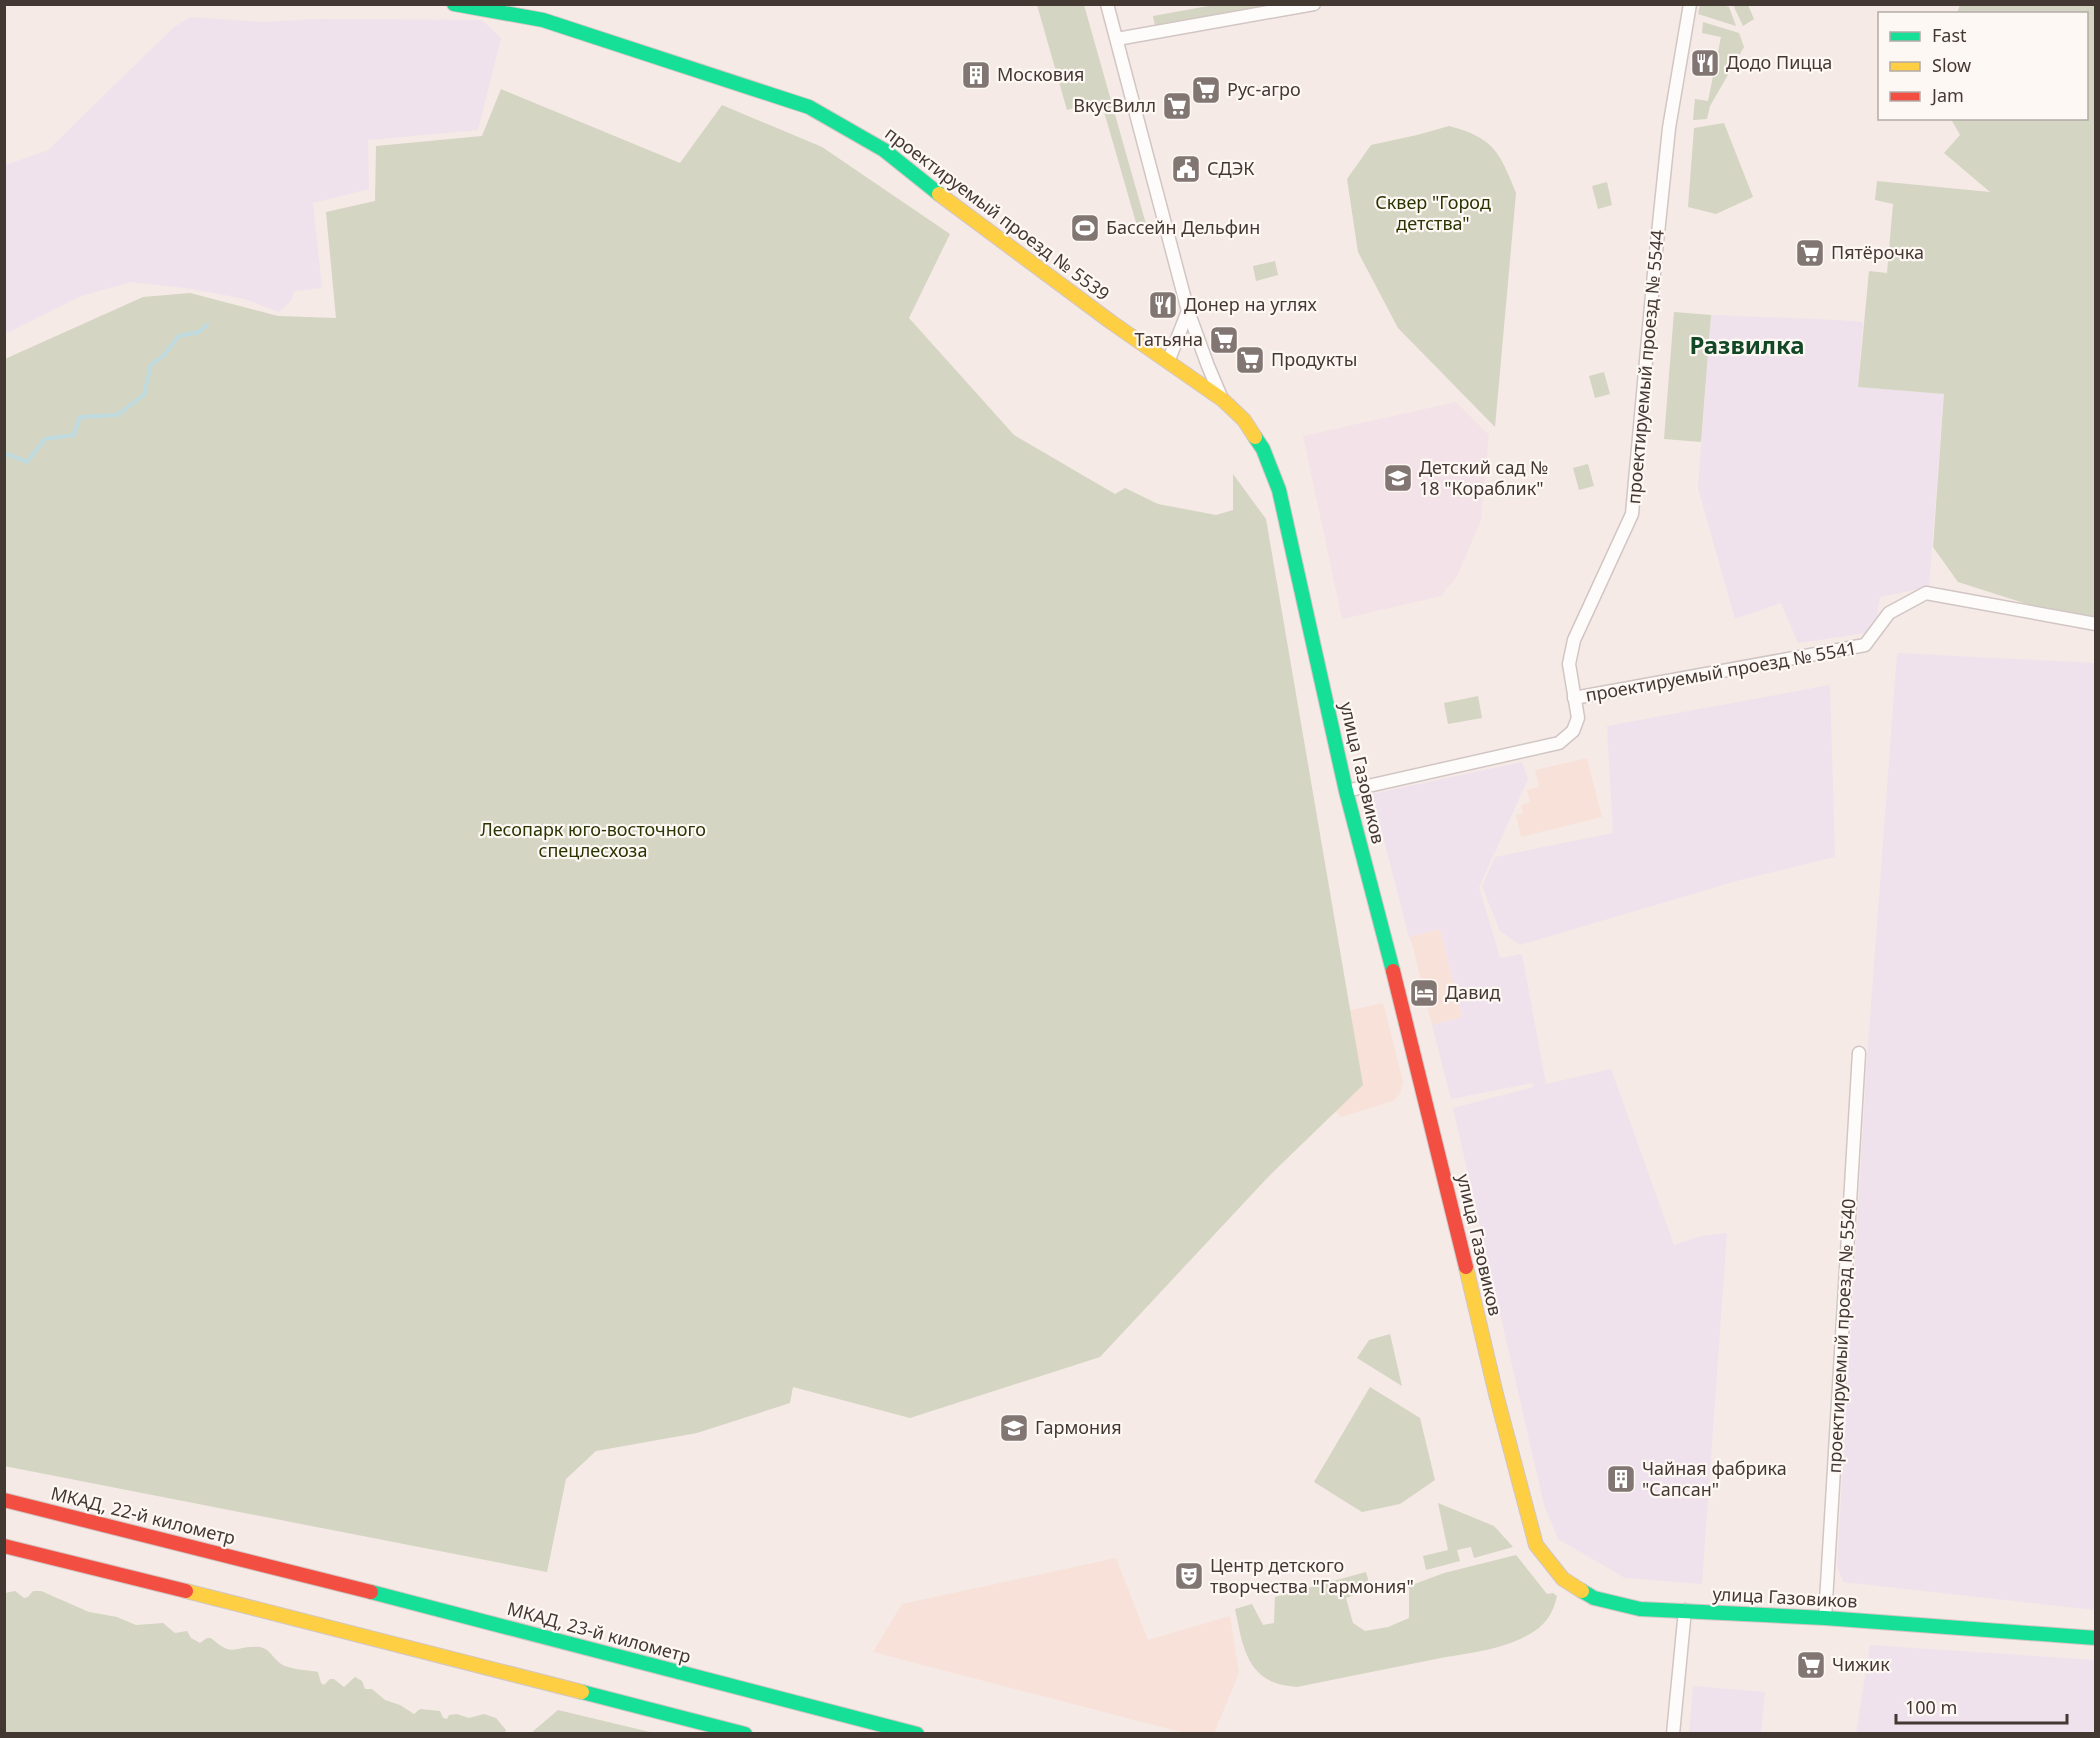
<svg xmlns="http://www.w3.org/2000/svg" width="2100" height="1738" viewBox="0 0 2100 1738" font-family="'Noto Sans',sans-serif">
	<rect width="100%" height="100%" fill="#f5eae6"/>
	<!-- built -->
	<g fill="#f8e1d8">
		<path d="M1587 758 1602 817 1521 837 1516 815 1523 813 1521 805 1530 802 1527 790 1539 787 1535 770Z"/>
		<path d="M1440 929 1462 1017 1432 1025 1412 943 1409 937Z"/>
		<path d="M1383 1003 1403 1082 1400 1094 1393 1101 1341 1117 1325 1097 1342 1012Z"/>
		<path d="M1116 1558 1148 1640 1230 1616 1239 1673 1214 1733H1185L873 1652 902 1604Z"/>
	</g>
	<!-- industrial -->
	<g fill="#efe2ec">
		<path d="M190 17 263 22 317 19 482 20 501 38 478 130 368 140 369 189 313 203 322 288 294 291 291 301 279 312 245 299 192 289 131 282 81 296 5 334V162L9 164 48 150 173 28Z"/>
		<path d="M1711 315 1839 320 1863 322 1858 387 1944 394 1929 587 1880 597 1874 632 1798 643 1781 603 1735 619 1698 488Z"/>
		<path d="M1897 653 2095 663V1610L1843 1582 1837 1566 1867 1060Z"/>
		<path d="M1830 685 1835 857 1740 880 1520 945 1500 931 1482 886 1495 857 1613 833 1607 726Z"/>
		<path d="M1522 762 1528 779 1479 887 1500 958 1522 954 1546 1084 1611 1069 1674 1245 1701 1236 1727 1233 1702 1584 1625 1578 1558 1539 1544 1505 1453 1108 1534 1087 1532 1083 1451 1099 1432 1025 1462 1017 1440 929 1409 937 1372 794Z"/>
		<path d="M1870 1645 2095 1660V1733H1856Z"/>
		<path d="M1693 1686 1765 1692 1761 1733H1689Z"/>
	</g>
	<!-- education -->
	<path fill="#f3e2e7" d="M1456 402 1489 435 1481 520 1457 576 1441 596 1342 619 1303 436Z"/>
	<!-- green -->
	<g fill="#d4d5c2">
		<path d="M1037 5H1084L1146 224 1137 226 1101 101 1067 110Z"/>
		<path d="M1214 5H1289L1156 31 1153 16Z"/>
		<path d="M1700 5H1721L1729 7 1736 26 1698 14Z"/>
		<path d="M1735 5H1748L1754 19 1743 26 1734 7Z"/>
		<path d="M1960 5H2095V621L2084 622 1958 582 1933 547 1944 394 1858 387 1869 271 1887 273 1893 204 1875 200 1877 181 1990 192 1944 153 1960 135 1951 119 2086 118V14L1957 13Z"/>
		<path d="M1703 22 1739 33 1744 47 1710 106 1707 119 1693 120 1695 99 1708 101 1721 37 1702 33Z"/>
		<path d="M501 89 680 163 722 105 822 147 950 234 909 318 1014 435 1115 494 1125 488 1158 504 1216 515 1233 510V474L1266 519 1363 1085 1269 1176 1100 1357 910 1418 793 1387 790 1403 697 1433 596 1451 566 1479 547 1572 4 1466 5 359 143 297 190 293 278 316 336 318 326 212 375 201 376 146 482 136Z"/>
		<path d="M1724 123 1753 197 1716 214 1688 207 1694 128Z"/>
		<path d="M1449 126C1494 138 1499 151 1516 193L1495 427 1398 328 1358 252 1347 179 1371 145 1417 135Z"/>
		<path d="M1607 182 1612 205 1598 209 1592 186Z"/>
		<path d="M1275 261 1278 275 1256 281 1253 266Z"/>
		<path d="M1674 312 1711 315 1701 442 1664 439Z"/>
		<path d="M1604 372 1610 394 1595 398 1589 376Z"/>
		<path d="M1588 464 1594 486 1579 490 1573 468Z"/>
		<path d="M1478 696 1482 718 1448 724 1444 703Z"/>
		<path d="M1390 1334 1402 1386 1357 1358 1369 1340Z"/>
		<path d="M1370 1387 1420 1418 1435 1480 1400 1504 1362 1512 1314 1482Z"/>
		<path d="M1438 1503 1494 1526 1513 1547 1474 1558 1471 1547 1457 1550 1460 1561 1426 1570 1423 1556 1448 1550Z"/>
		<path d="M1516 1555 1547 1594 1553 1593 1557 1596C1553 1614 1545 1626 1528 1635 1500 1651 1467 1653 1436 1659 1389 1668 1343 1678 1297 1687 1289 1686 1280 1685 1273 1682 1244 1670 1241 1636 1235 1609L1252 1604 1263 1625 1274 1623 1275 1597 1366 1572 1371 1589 1346 1598 1353 1623 1365 1631 1388 1627 1409 1618V1586L1444 1573Z"/>
		<path d="M15 1591 24 1598 28 1597 33 1591H41L89 1612 117 1617 136 1625 163 1623 175 1633 187 1631 191 1638 200 1643 207 1638H211C234 1659 234 1645 259 1647 271 1648 274 1662 285 1666 295 1670 307 1670 318 1672L321 1683 324 1685 330 1679H334L344 1687 355 1677 362 1681 365 1689H372L385 1700 400 1705 414 1714 420 1709 440 1711 443 1718 447 1719 449 1715 457 1714 469 1718 484 1714 496 1718 506 1730 505 1733H5V1593Z"/>
		<path d="M558 1710 654 1733H531Z"/>
	</g>
	<g fill="none" stroke-linecap="round" stroke-linejoin="round">
		<!-- stream -->
		<path stroke="#c0dbe0" stroke-width="4" d="M4 456 7 454 27 462 45 439 74 435 80 417 117 415 144 395 151 365 164 355 179 336 199 332 207 325"/>
		<!-- street casing -->
		<g stroke="#d1c6c3" stroke-width="15">
			<g id="street">
				<path d="M1107 4 1188 311 1208 366 1222 399"/>
				<path d="M1117 39 1314 4"/>
				<path d="M1168 362 1188 311"/>
				<path d="M1574 698 1865 645 1889 613 1926 593 2096 624"/>
				<path d="M1346 791 1559 743 1573 731 1578 718 1569 664 1574 640 1632 514 1655 262 1669 128 1690 4"/>
				<path d="M1825 1618 1859 1053"/>
				<path d="M1673 1734 1685 1610"/>
			</g>
		</g>
		<!-- fast casing -->
		<g stroke="#d1c6c3" stroke-width="16">
			<g id="fast">
				<path d="M454 4 543 20 809 107 884 150 939 194"/>
				<path d="M1255 437 1263 449 1279 490 1346 791 1393 971"/>
				<path d="M1582 1591 1594 1598 1640 1609 1825 1618 2096 1638"/>
				<path d="M371 1592 917 1734"/>
				<path d="M582 1692 745 1734"/>
			</g>
		</g>
		<!-- slow casing -->
		<g stroke="#d1c6c3" stroke-width="16">
			<g id="slow">
				<path d="M939 194 1111 322 1223 400 1244 420 1255 437"/>
				<path d="M1466 1267 1496 1394 1536 1545 1563 1579 1582 1591"/>
				<path d="M186 1591 582 1692"/>
			</g>
		</g>
		<!-- jam casing -->
		<g stroke="#d1c6c3" stroke-width="16">
			<g id="jam">
				<path d="M1393 971 1466 1267"/>
				<path d="M4 1500 371 1592"/>
				<path d="M4 1546 186 1591"/>
			</g>
		</g>
		<!-- street -->
		<use href="#street" stroke="#fefcfb" stroke-width="12"/>
		<!-- fast -->
		<use href="#fast" stroke="#16e098" stroke-width="14"/>
		<!-- slow -->
		<use href="#slow" stroke="#ffcf43" stroke-width="14"/>
		<!-- jam -->
		<use href="#jam" stroke="#f24e42" stroke-width="14"/>
	</g>
	<!-- icons -->
	<defs>
		<g id="restaurant-square" transform="scale(1.5)"><rect x="-9" y="-9" width="18" height="18" rx="4" fill="#827672" stroke="#fef8f5"/><path d="M-5-6h1v4h1v-4h1v4h1v-4h1v5L-1.5 .5V6h-2V.5L-5-1ZM5-6V6H3V1.5H1.5Q1.5-4 5-6Z" fill="#fff"/></g>
		<g id="building-square" transform="scale(1.5)"><rect x="-9" y="-9" width="18" height="18" rx="4" fill="#827672" stroke="#fef8f5"/><path d="M-4-6H4V6H1V3H-1V6H-4ZM-2.5-4.3h1.7v1.8h-1.7ZM.8-4.3h1.7v1.8H.8ZM-2.5-1h1.7V.8h-1.7ZM.8-1h1.7V.8H.8Z" fill="#fff"/></g>
		<g id="supermarket-square" transform="scale(1.5)"><rect x="-9" y="-9" width="18" height="18" rx="4" fill="#827672" stroke="#fef8f5"/><path d="M-6-5.5h2.5l.6 2H6L4.5 2H-2.5L-4.4-4H-6ZM-1.5 3.2a1.3 1.3 0 1 0 .1 0ZM3 3.2a1.3 1.3 0 1 0 .1 0Z" fill="#fff"/></g>
		<g id="civic-square" transform="scale(1.5)"><rect x="-9" y="-9" width="18" height="18" rx="4" fill="#827672" stroke="#fef8f5"/><path d="M-.6-6.5H3V-4.5H.6V-3L4-1V1h2V6H-6V1h2V-1L-.6-3ZM-1.2 2.5V6h2.4V2.5Z" fill="#fff"/></g>
		<g id="stadium-square" transform="scale(1.5)"><rect x="-9" y="-9" width="18" height="18" rx="4" fill="#827672" stroke="#fef8f5"/><path d="M0-5a6.5 5 0 1 0 0 10a6.5 5 0 1 0 0-10ZM-3.5-1.8h7v3.6h-7Z" fill="#fff"/></g>
		<g id="school-square" transform="scale(1.5)"><rect x="-9" y="-9" width="18" height="18" rx="4" fill="#827672" stroke="#fef8f5"/><path d="M0-5L7-2L0 1L-7-2ZM-4 1L0 2.5L4 1V4Q0 6-4 4Z" fill="#fff"/></g>
		<g id="hotel-square" transform="scale(1.5)"><rect x="-9" y="-9" width="18" height="18" rx="4" fill="#827672" stroke="#fef8f5"/><path d="M-6-4.5h1.5V1H6V5H4.5V3h-9V5H-6ZM-4 0a1.8 1.8 0 1 1 3.6 0ZM.5 0V-2.5h3Q6-2.5 6 0Z" fill="#fff"/></g>
		<g id="theatre-square" transform="scale(1.5)"><rect x="-9" y="-9" width="18" height="18" rx="4" fill="#827672" stroke="#fef8f5"/><path d="M-5-5.5Q0-4 5-5.5V0Q5 5 0 6Q-5 5-5 0ZM-3.3-2.5H-1v1.5H-3.3ZM1-2.5H3.3v1.5H1ZM-2.8 1Q0 5.5 2.8 1Z" fill="#fff"/></g>
	</defs>
	<g fill-rule="evenodd">
		<use href="#restaurant-square" x="1705" y="63"/>
		<use href="#building-square" x="976" y="75"/>
		<use href="#supermarket-square" x="1206" y="90"/>
		<use href="#supermarket-square" x="1177" y="106"/>
		<use href="#civic-square" x="1186" y="169"/>
		<use href="#stadium-square" x="1085" y="228"/>
		<use href="#supermarket-square" x="1810" y="253"/>
		<use href="#restaurant-square" x="1163" y="305"/>
		<use href="#supermarket-square" x="1224" y="340"/>
		<use href="#supermarket-square" x="1250" y="360"/>
		<use href="#school-square" x="1398" y="478"/>
		<use href="#hotel-square" x="1424" y="993"/>
		<use href="#school-square" x="1014" y="1428"/>
		<use href="#building-square" x="1621" y="1479"/>
		<use href="#theatre-square" x="1189" y="1576"/>
		<use href="#supermarket-square" x="1811" y="1665"/>
	</g>
	<g text-anchor="middle" stroke-width="4.5" stroke-linejoin="round" paint-order="stroke">
		<!-- poi labels -->
		<g font-size="18" fill="#443833" stroke="#fef8f5" text-anchor="start">
			<text x="1726" y="69">Додо Пицца</text>
			<text x="997" y="81">Московия</text>
			<text x="1227" y="96">Рус-агро</text>
			<text x="1156" y="112" text-anchor="end">ВкусВилл</text>
			<text x="1207" y="175">СДЭК</text>
			<text x="1106" y="234">Бассейн Дельфин</text>
			<text x="1831" y="259">Пятёрочка</text>
			<text x="1184" y="311">Донер на углях</text>
			<text x="1203" y="346" text-anchor="end">Татьяна</text>
			<text x="1271" y="366">Продукты</text>
			<text x="1419" y="474">Детский сад №<tspan x="1419" dy="21">18 "Кораблик"</tspan></text>
			<text x="1445" y="999">Давид</text>
			<text x="1035" y="1434">Гармония</text>
			<text x="1642" y="1475">Чайная фабрика<tspan x="1642" dy="21">"Сапсан"</tspan></text>
			<text x="1210" y="1572">Центр детского<tspan x="1210" dy="21">творчества "Гармония"</tspan></text>
			<text x="1832" y="1671">Чижик</text>
		</g>
		<!-- park labels -->
		<g font-size="18" fill="#293500" stroke="#fef8f5">
			<text x="1433" y="209">Сквер "Город<tspan x="1433" dy="21">детства"</tspan></text>
			<text x="593" y="836">Лесопарк юго-восточного<tspan x="593" dy="21">спецлесхоза</tspan></text>
		</g>
		<!-- street labels -->
		<g font-size="18" fill="#443833" stroke="#fef8f5">
			<text transform="translate(997 214) rotate(37)" y="6">проектируемый проезд № 5539</text>
			<text transform="translate(1646 367) rotate(-85)" y="6">проектируемый проезд № 5544</text>
			<text transform="translate(1721 672) rotate(-10)" y="6">проектируемый проезд № 5541</text>
			<text transform="translate(1362 773) rotate(77)" y="6">улица Газовиков</text>
			<text transform="translate(1479 1245) rotate(77)" y="6">улица Газовиков</text>
			<text transform="translate(1842 1336) rotate(-87)" y="6">проектируемый проезд № 5540</text>
			<text transform="translate(143 1516) rotate(14)" y="6">МКАД, 22-й километр</text>
			<text transform="translate(1785 1598) rotate(3)" y="6">улица Газовиков</text>
			<text transform="translate(599 1633) rotate(15)" y="6">МКАД, 23-й километр</text>
		</g>
		<!-- district labels -->
		<g font-size="24" font-weight="bold" fill="#134826" stroke="#fef8f5">
			<text x="1747" y="354">Развилка</text>
		</g>
	</g>
	<!-- border -->
	<rect width="2100" height="1738" fill="none" stroke="#443833" stroke-width="12"/>
	<!-- legend -->
	<rect x="1878" y="12" width="210" height="108" fill="#fef8f5" stroke="#b4aba7" stroke-width="1.5"/>
	<rect x="1890" y="32" width="30" height="9" fill="#16e098" stroke="#b4aba7" stroke-width="1.5"/>
	<text x="1932" y="42" font-size="18" fill="#443833">Fast</text>
	<rect x="1890" y="62" width="30" height="9" fill="#ffcf43" stroke="#b4aba7" stroke-width="1.5"/>
	<text x="1932" y="72" font-size="18" fill="#443833">Slow</text>
	<rect x="1890" y="92" width="30" height="9" fill="#f24e42" stroke="#b4aba7" stroke-width="1.5"/>
	<text x="1932" y="102" font-size="18" fill="#443833">Jam</text>
	<!-- scale -->
	<path d="M1896 1714v9h171v-9" fill="none" stroke="#443833" stroke-width="3"/>
	<text x="1905" y="1714" font-size="18" fill="#443833" stroke="#fef8f5" stroke-width="4.5" paint-order="stroke">100 m</text>
</svg>
